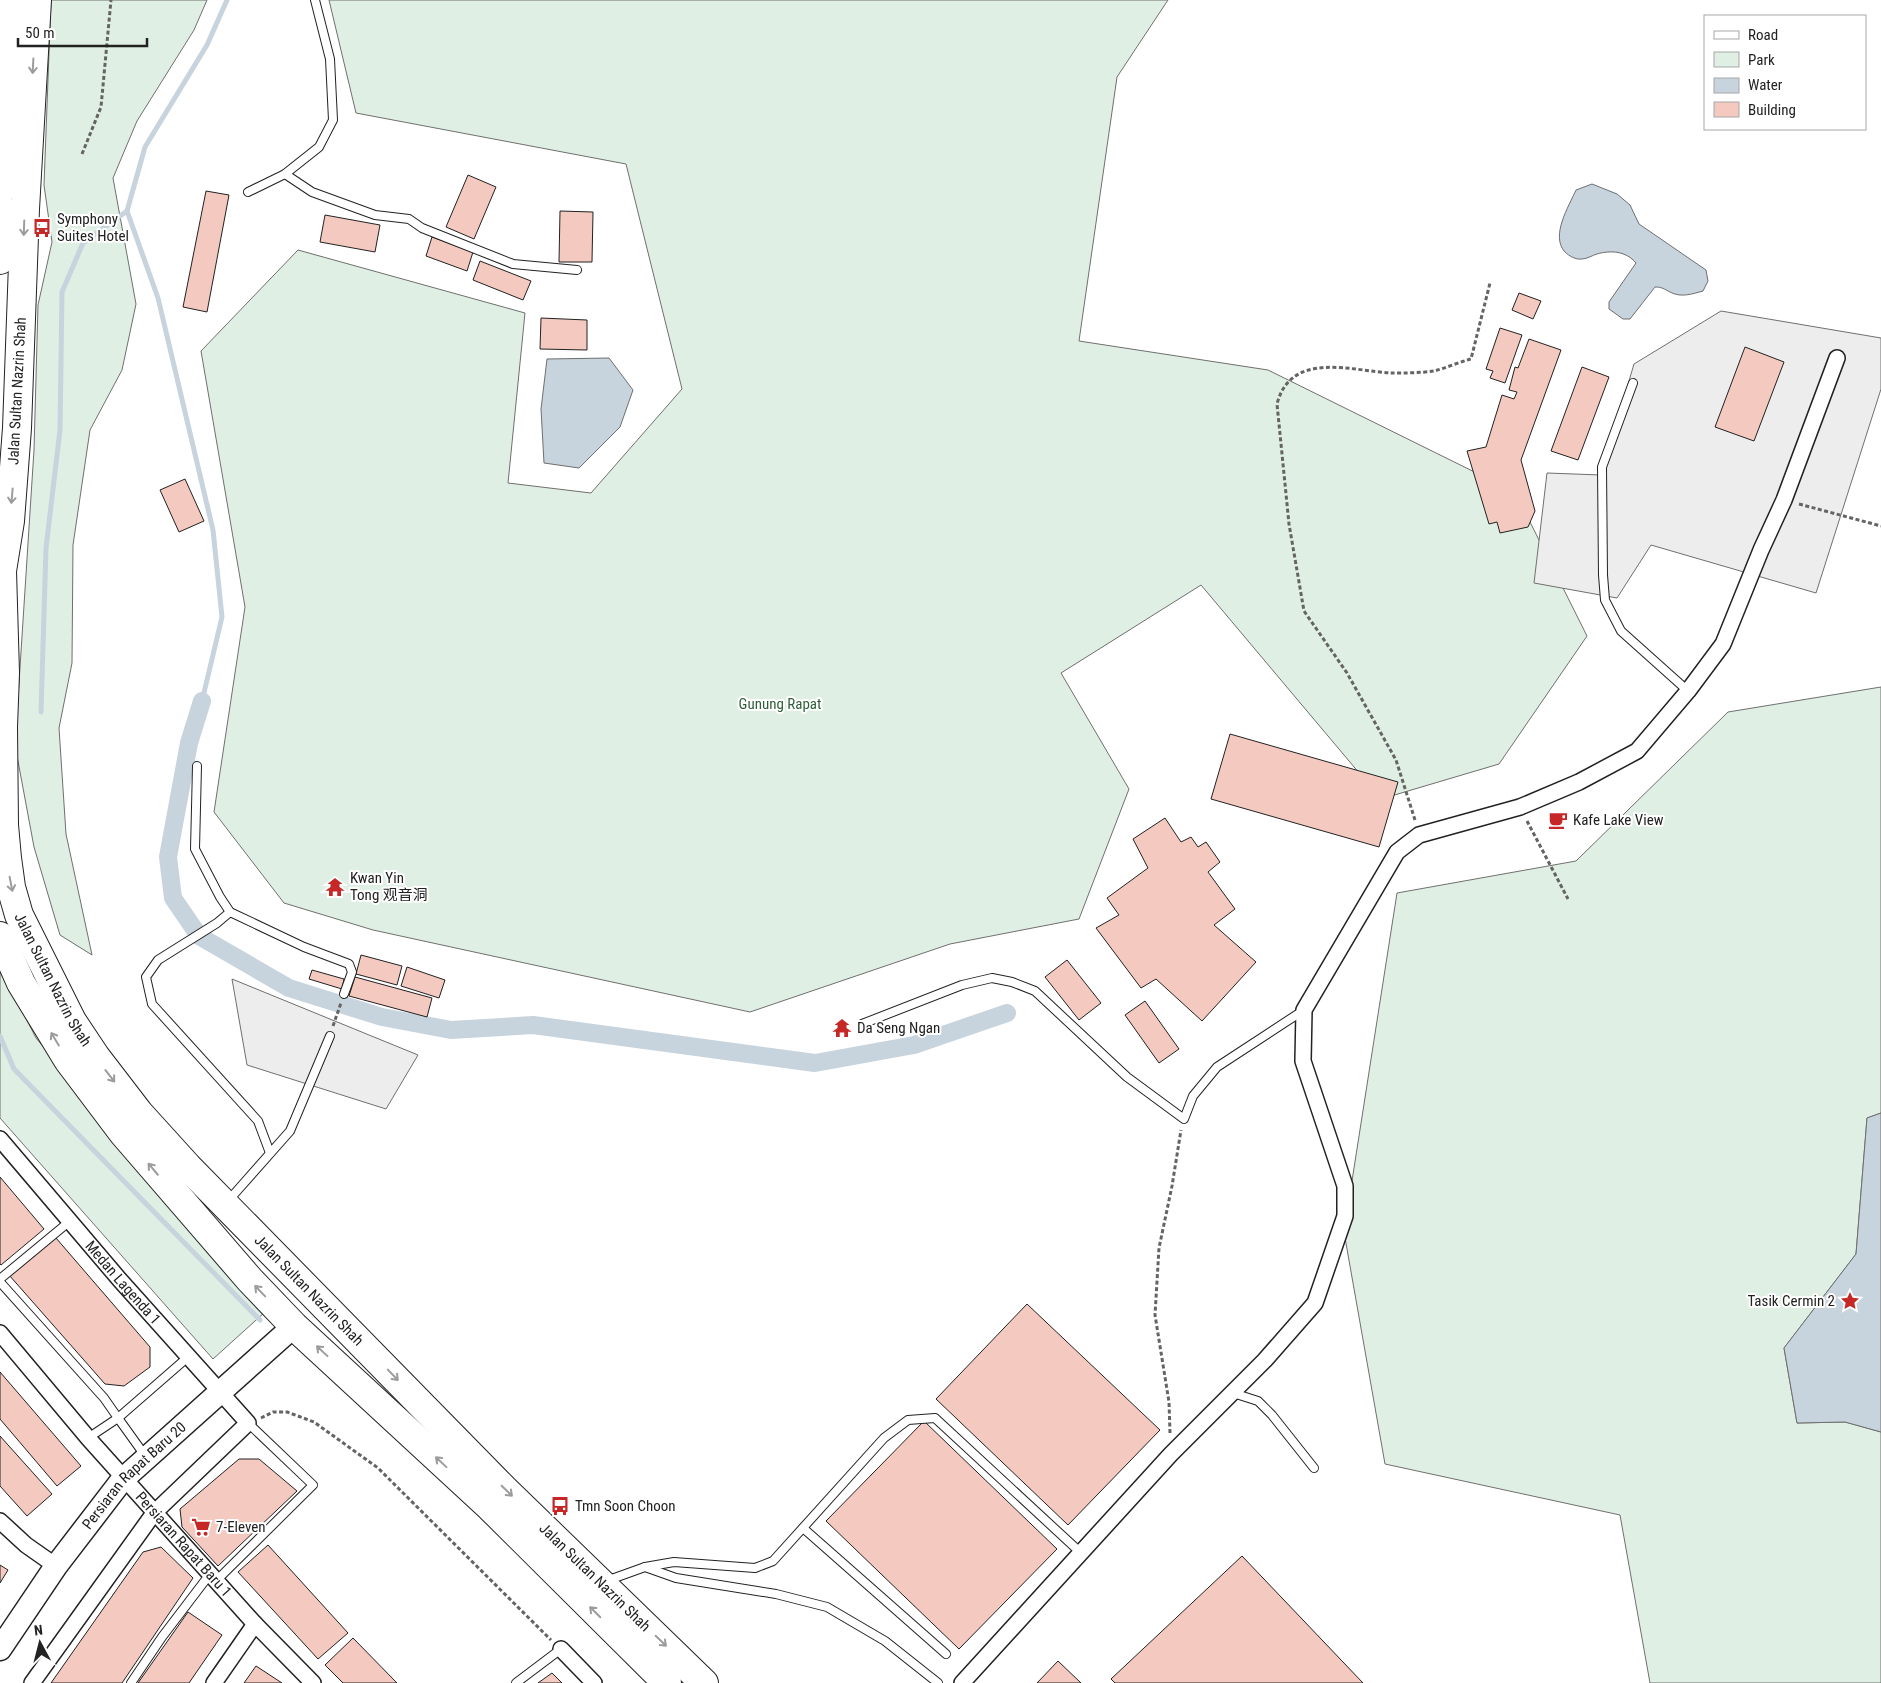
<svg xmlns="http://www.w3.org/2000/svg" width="1881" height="1683" viewBox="0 0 1881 1683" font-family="'Roboto Condensed','Noto Sans SC',sans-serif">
	<rect width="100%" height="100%" fill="#fff"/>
	<!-- green -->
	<g fill="#e0efe3" stroke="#6f6f6f">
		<path d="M51 0H207L194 30 137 121 113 178 136 304 122 370 90 430 73 545 72 663 59 728 66 834 92 955 60 935 34 847 15 745 34 450 38 305 52 242 44 185Z"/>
		<path d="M329 0H1168L1117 77 1079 341 1268 370 1515 492 1587 636 1499 764 1381 799 1201 585 1061 673 1129 789 1079 919 950 944 750 1012 373 930 284 903 214 812 245 607 201 351 298 250 525 313 508 483 591 493 682 389 626 164 356 113Z"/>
		<path d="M1881 687V1113L1867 1118 1856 1254 1784 1348 1797 1423 1845 1422 1881 1432V1683H1650L1620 1515 1385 1464 1344 1232 1397 893 1576 861 1728 712Z"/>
		<path d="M0 967 36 1038 265 1312 213 1359 0 1118Z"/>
	</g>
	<!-- parking -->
	<g fill="#ededed" stroke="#6f6f6f">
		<path d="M1721 311 1881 338V389L1816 593 1651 545 1617 598 1534 583 1547 473 1601 475 1634 364Z"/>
		<path d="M232 979 418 1055 386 1109 247 1065Z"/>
	</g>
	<!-- water -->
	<g fill="#c7d3dd" stroke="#6f6f6f">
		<path d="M1592 184 1617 194 1630 205 1639 224 1706 270 1708 281 1703 291C1692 294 1681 298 1670 292 1664 289 1662 287 1655 287L1630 319H1623L1609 309V302L1636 263C1626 251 1611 250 1597 254 1593 255 1587 259 1582 259 1576 260 1569 256 1565 252 1550 236 1569 206 1576 190Z"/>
		<path d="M609 358 633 390 620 427 579 468 544 463 541 409 547 359Z"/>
		<path d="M1881 1113V1432L1845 1422 1797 1423 1784 1348 1856 1254 1867 1118Z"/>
	</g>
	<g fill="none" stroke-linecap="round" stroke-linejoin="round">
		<!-- stream -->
		<g stroke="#c7d3dd" stroke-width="5">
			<path d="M202 701 222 617 213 530 158 298 127 211 145 147 207 45 227 0"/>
			<path d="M41 712 46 548 60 430 62 292 83 243 127 211"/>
			<path d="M0 1036 14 1069 260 1320"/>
		</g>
		<!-- canal -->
		<path stroke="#c7d3dd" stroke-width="18" d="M202 701 189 743 168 857 173 898 199 936 289 988 382 1017 451 1030 533 1025 815 1063 914 1045 1007 1013"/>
	</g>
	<!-- building -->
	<g fill="#f3c9c0" stroke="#222">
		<path d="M468 175 496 187 474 239 446 227Z"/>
		<path d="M206 191 229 195 207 312 183 307Z"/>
		<path d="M560 211 593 212 592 262H559Z"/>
		<path d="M325 215 380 225 375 252 320 242Z"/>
		<path d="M432 237 473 252 467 271 426 256Z"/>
		<path d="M480 261 531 281 523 300 473 280Z"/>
		<path d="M1519 293 1541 301 1533 319 1512 310Z"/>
		<path d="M541 318 587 320V350L540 349Z"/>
		<path d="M1500 328 1522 335 1505 383 1490 378 1493 371 1486 369Z"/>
		<path d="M1529 339 1561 350 1521 460 1535 511 1528 527 1500 533 1497 522 1489 524 1467 451 1486 447 1502 395 1514 399 1517 392 1509 390 1515 367 1518 368Z"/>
		<path d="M1745 347 1784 362 1754 441 1715 427Z"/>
		<path d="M1582 367 1609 377 1578 460 1551 451Z"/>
		<path d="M185 479 204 521 179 532 160 490Z"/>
		<path d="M1230 734 1398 782 1379 847 1211 799Z"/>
		<path d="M1165 818 1181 842 1191 837 1198 847 1206 842 1220 862 1208 872 1235 909 1214 925 1256 962 1202 1021 1156 979 1141 988 1096 928 1119 915 1107 898 1148 868 1133 839Z"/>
		<path d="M361 955 402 966 397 985 356 974Z"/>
		<path d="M1067 960 1101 1003 1079 1020 1045 977Z"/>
		<path d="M407 967 445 980 439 998 401 986Z"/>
		<path d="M312 970 344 979 342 989 309 979Z"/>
		<path d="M355 977 432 998 427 1017 349 996Z"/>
		<path d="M1145 1001 1179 1049 1159 1063 1125 1015Z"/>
		<path d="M0 1177 44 1229 1 1265 0 1264Z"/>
		<path d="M56 1238 150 1347V1367L124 1386 105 1384 9 1275Z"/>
		<path d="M1027 1304 1160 1430 1068 1525 936 1399Z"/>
		<path d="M0 1372 81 1466 57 1486 0 1419Z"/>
		<path d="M924 1421 1057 1549 959 1649 826 1521Z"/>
		<path d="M0 1436 52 1494 27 1516 0 1486Z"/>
		<path d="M239 1459H259L297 1491 218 1566 182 1527 180 1509Z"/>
		<path d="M268 1545 348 1633 318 1659 238 1572Z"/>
		<path d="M161 1547 193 1578 122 1683H51L143 1552Z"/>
		<path d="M1242 1556 1363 1683H1115L1111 1679Z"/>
		<path d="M0 1565 8 1570 0 1583Z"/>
		<path d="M188 1612 222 1635 189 1683H138Z"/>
		<path d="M353 1638 397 1683H343L325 1665Z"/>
		<path d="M1058 1661 1081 1683H1037Z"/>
		<path d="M256 1666 282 1683H244Z"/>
		<path d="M552 1673 562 1683H538Z"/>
	</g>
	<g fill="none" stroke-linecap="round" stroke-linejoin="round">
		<!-- lane casing -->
		<g stroke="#222" stroke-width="10">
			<g id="lane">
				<path d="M285 174 312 192 375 215 409 219 422 228 513 264 577 270"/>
				<path d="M248 192 285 174 319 147 333 120 330 59 315 0"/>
				<path d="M1633 383 1602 467 1603 575 1605 600 1621 631 1688 691"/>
				<path d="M197 766 195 849 220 897 230 912 304 947 349 964 352 972 344 994"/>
				<path d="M230 912 217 923 158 960 146 977 152 1004 258 1121 270 1153"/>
				<path d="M862 1024 962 985 992 978 1012 982 1035 991 1127 1077 1184 1119 1193 1096 1217 1067 1304 1010"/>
				<path d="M228 1201 290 1131 330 1036"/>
				<path d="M0 1279 70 1221"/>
				<path d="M0 1282 104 1398 118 1418 88 1438"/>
				<path d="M1233 1393 1258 1401 1272 1415 1314 1468"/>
				<path d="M146 1457 118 1418 188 1357"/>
				<path d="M803 1528 946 1654"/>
				<path d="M645 1567 674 1562 755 1568 773 1561 884 1438 908 1420 935 1418 1081 1553"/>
				<path d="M217 1580 313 1485 248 1423"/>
				<path d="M606 1581 645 1567 676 1578 776 1594 827 1607 885 1641 938 1683"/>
				<path d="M131 1683 162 1637 210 1574"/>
				<path d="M516 1683 561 1649"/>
			</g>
		</g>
		<!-- street casing -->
		<g stroke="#222" stroke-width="18">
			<g id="street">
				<path id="s1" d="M0 1139 119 1279 248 1423 154 1513 32 1683"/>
				<path id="s2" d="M0 1333 88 1438 255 1624 313 1683"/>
				<path d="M0 1521 26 1545 56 1566"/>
				<path d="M561 1649 594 1683"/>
				<path d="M214 1683 255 1624"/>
				<path d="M962 1683 1171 1454 1265 1360 1315 1303 1345 1216V1186L1303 1061 1304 1010 1397 852 1419 835 1520 807 1579 782 1637 751 1688 691 1723 644 1761 550 1784 500 1837 358"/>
			</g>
		</g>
		<!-- secondary casing -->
		<g stroke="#222" stroke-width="25">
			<g id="secondary">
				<path id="s3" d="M0 1649 56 1566 122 1480 294 1326"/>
			</g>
		</g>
		<!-- highway casing -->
		<g stroke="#222" stroke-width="30">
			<g id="highway">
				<path id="s4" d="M37 0 25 209 17 428 10 521 2 571 5 673 3 727 4 825 7 858 11 887 19 915 72 1021 96 1057 139 1113 188 1167 504 1489 704 1683"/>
				<path d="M0 191 11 0"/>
				<path d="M0 207V260"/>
				<path d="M0 936 21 983 68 1060 123 1133 250 1280 294 1326 490 1507 667 1683"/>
			</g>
		</g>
		<!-- path -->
		<g stroke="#646464" stroke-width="3" stroke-dasharray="4 2.5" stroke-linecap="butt">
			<path d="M82 154 101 107 111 0"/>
			<path d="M1799 504 1881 526"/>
			<path d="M1415 820 1396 760 1347 673 1304 611 1289 524 1277 404C1291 350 1352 371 1391 373 1404 373 1421 373 1434 371 1446 368 1459 362 1471 359L1490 283"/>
			<path d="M1527 821 1568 899"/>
			<path d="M333 1026 341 1003"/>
			<path d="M261 1418 273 1412H287L314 1422 378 1468 551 1640"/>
			<path d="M1170 1433 1169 1402 1155 1315 1159 1248 1172 1186 1181 1130"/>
		</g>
		<!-- lane -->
		<use href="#lane" stroke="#fff" stroke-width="8"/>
		<!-- street -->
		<use href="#street" stroke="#fff" stroke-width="15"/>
		<!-- secondary -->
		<use href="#secondary" stroke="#fff" stroke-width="22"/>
		<!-- highway -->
		<use href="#highway" stroke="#fff" stroke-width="28"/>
	</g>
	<!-- one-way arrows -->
	<defs><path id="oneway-shaft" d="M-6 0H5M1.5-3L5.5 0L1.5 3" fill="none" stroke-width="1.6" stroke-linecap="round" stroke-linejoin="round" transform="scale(1.25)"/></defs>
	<g stroke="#9c9c9c">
		<use href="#oneway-shaft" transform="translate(33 66) rotate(93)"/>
		<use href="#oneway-shaft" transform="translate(24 228) rotate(92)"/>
		<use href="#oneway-shaft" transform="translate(12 496) rotate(95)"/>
		<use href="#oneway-shaft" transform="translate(11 884) rotate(79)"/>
		<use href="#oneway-shaft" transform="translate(55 1039) rotate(-121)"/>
		<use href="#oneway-shaft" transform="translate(110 1076) rotate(52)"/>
		<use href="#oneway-shaft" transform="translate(153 1169) rotate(-130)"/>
		<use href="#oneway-shaft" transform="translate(260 1291) rotate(-134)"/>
		<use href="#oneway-shaft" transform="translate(322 1351) rotate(-137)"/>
		<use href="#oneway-shaft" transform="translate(393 1375) rotate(46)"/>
		<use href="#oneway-shaft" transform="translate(441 1462) rotate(-137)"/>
		<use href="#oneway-shaft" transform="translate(507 1491) rotate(44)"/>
		<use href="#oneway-shaft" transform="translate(595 1612) rotate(-135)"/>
		<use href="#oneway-shaft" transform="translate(661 1641) rotate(44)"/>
	</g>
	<!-- icons -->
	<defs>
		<g id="bus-bare" transform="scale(1.5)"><path d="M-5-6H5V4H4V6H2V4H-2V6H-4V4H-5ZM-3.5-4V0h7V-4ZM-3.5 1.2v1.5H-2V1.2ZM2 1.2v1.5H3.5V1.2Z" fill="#c62828" stroke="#fff" stroke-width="2.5" paint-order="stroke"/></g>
		<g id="cafe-bare" transform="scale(1.5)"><path d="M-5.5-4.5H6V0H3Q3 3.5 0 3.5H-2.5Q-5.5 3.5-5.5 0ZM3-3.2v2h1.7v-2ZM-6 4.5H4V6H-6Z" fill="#c62828" stroke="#fff" stroke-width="2.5" paint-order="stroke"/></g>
		<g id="temple-bare" transform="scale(1.5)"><path d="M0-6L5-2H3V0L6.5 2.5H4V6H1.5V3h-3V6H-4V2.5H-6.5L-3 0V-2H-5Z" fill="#c62828" stroke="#fff" stroke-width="2.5" paint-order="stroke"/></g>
		<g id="sight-bare" transform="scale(1.5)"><path d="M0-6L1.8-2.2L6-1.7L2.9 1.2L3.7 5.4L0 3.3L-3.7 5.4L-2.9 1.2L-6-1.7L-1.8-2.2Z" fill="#c62828" stroke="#fff" stroke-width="2.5" paint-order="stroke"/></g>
		<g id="supermarket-bare" transform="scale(1.5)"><path d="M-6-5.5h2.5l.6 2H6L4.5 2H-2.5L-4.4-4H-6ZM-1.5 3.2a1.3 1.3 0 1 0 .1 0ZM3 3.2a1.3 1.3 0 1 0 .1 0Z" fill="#c62828" stroke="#fff" stroke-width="2.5" paint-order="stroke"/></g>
	</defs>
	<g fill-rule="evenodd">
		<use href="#bus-bare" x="42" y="228"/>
		<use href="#cafe-bare" x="1558" y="820"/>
		<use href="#temple-bare" x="335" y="887"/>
		<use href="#temple-bare" x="842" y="1028"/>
		<use href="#sight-bare" x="1850" y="1301"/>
		<use href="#bus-bare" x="560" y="1506"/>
		<use href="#supermarket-bare" x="201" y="1527"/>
	</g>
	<g text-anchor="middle" stroke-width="4" stroke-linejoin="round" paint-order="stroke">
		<!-- poi labels -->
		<g font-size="15" fill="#222" stroke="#fff" text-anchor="start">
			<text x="57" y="224">Symphony<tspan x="57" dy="17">Suites Hotel</tspan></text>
			<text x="1573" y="825">Kafe Lake View</text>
			<text x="350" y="883">Kwan Yin<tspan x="350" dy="17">Tong 观音洞</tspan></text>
			<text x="857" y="1033">Da Seng Ngan</text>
			<text x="1835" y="1306" text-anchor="end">Tasik Cermin 2</text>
			<text x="575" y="1511">Tmn Soon Choon</text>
			<text x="216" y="1532">7-Eleven</text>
		</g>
		<!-- street labels -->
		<g font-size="15" fill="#222" stroke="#fff">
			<text transform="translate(17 391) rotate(-87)" y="5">Jalan Sultan Nazrin Shah</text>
			<text dy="5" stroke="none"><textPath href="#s4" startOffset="991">Jalan Sultan Nazrin Shah</textPath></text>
			<text dy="5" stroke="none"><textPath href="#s1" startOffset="189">Medan Lagenda 1</textPath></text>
			<text dy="5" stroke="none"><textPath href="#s4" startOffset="1396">Jalan Sultan Nazrin Shah</textPath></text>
			<text dy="5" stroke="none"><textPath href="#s3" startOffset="220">Persiaran Rapat Baru 20</textPath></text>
			<text dy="5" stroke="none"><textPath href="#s2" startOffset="280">Persiaran Rapat Baru 1</textPath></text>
			<text dy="5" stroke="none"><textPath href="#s4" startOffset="1801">Jalan Sultan Nazrin Shah</textPath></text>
		</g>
		<!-- park labels -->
		<g font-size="15" fill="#2f5e38" stroke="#fff">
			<text x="780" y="709">Gunung Rapat</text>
		</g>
	</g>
	<!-- legend -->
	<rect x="1704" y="15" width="162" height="115" fill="#ffffff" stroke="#a7a7a7"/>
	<rect x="1714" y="31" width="25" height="8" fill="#ffffff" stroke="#a7a7a7"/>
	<text x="1748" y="40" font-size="15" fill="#222222">Road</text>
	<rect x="1714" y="52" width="25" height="15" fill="#e0efe3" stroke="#a7a7a7"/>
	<text x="1748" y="65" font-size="15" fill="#222222">Park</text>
	<rect x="1714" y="78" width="25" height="15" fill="#c7d3dd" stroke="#a7a7a7"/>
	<text x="1748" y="90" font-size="15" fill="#222222">Water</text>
	<rect x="1714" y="102" width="25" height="15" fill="#f3c9c0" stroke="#a7a7a7"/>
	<text x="1748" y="115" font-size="15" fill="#222222">Building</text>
	<!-- north arrow -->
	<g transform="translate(40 1643) rotate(353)" stroke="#ffffff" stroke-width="4" paint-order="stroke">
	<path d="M0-4L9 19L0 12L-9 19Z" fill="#222222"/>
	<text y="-8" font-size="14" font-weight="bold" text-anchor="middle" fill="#222222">N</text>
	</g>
	<!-- scale -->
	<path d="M18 38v8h129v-8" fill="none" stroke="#222222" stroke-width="2.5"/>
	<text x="25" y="38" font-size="15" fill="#222222" stroke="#ffffff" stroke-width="4" paint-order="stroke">50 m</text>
</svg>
